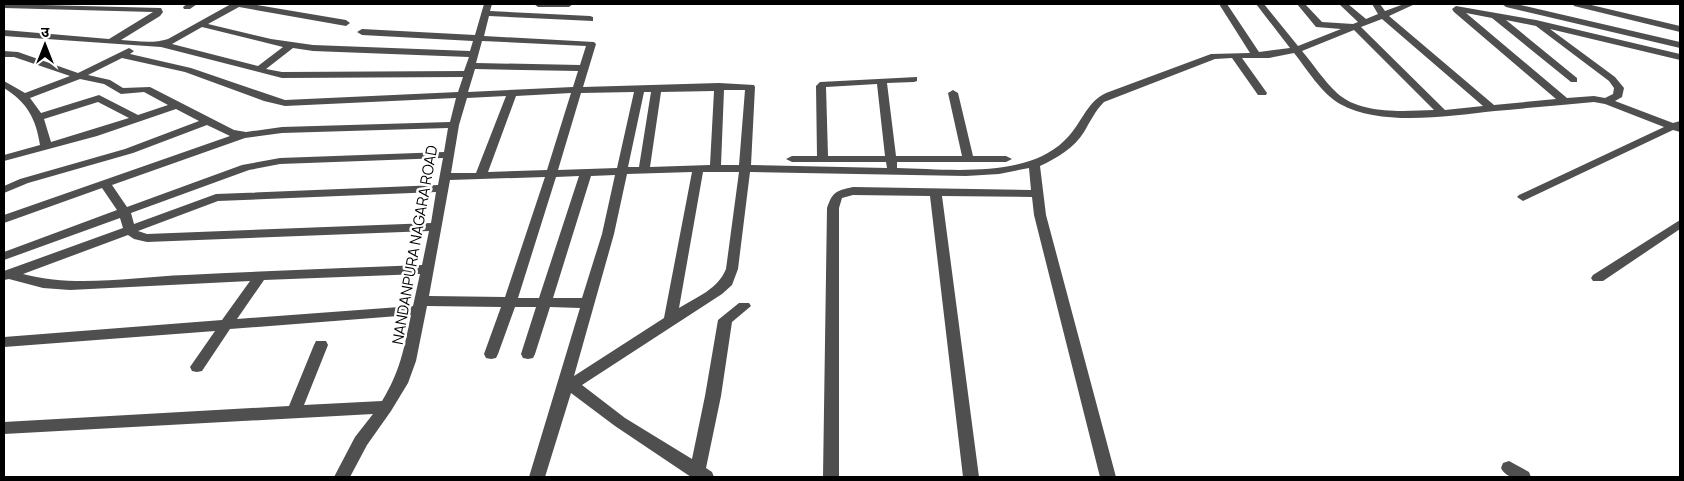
<svg xmlns="http://www.w3.org/2000/svg" width="1684" height="481" viewBox="0 0 1684 481" font-family="Manrope,'Noto Sans Devanagari',sans-serif">
	<rect width="100%" height="100%" fill="#fff"/>
	<g fill="none" stroke-linecap="round" stroke-linejoin="round">
		<!-- minor -->
		<g fill="#4f4f4f" fill-rule="evenodd">
			<path d="M4 4 161 8 163 12 160 16 121 40C136 41 153 44 168 39L231 4H251L346 20 350 23 346 26 239 7 208 24 271 39 313 45 470 51 473 41 362 35 357 32 362 29 475 35 484 4H492L490 11 590 16 593 17V21L489 16 484 36 594 42 596 44 583 87 719 83 754 85 755 87 751 165 887 168 886 162H792L786 159 792 156H817L816 86 820 82 917 77V81L914 82 887 83 896 156H962L948 93 953 90 958 93 973 156H1006L1012 159 1006 162H897V168C947 169 1025 179 1064 141 1081 126 1085 103 1106 93L1211 54 1250 53 1219 4H1227L1259 52 1290 48 1256 4H1264L1298 46 1341 29 1316 27 1297 4H1305L1322 22 1353 24 1358 22 1339 4H1348L1366 19 1378 14 1372 4H1380L1385 11 1404 4H1415L1389 16 1494 105 1556 99 1454 12 1452 9 1456 6 1536 20 1680 54V60L1550 29 1615 77 1624 88 1622 97 1615 101 1673 123 1680 121V132L1673 130 1523 201 1517 197 1519 195 1664 127 1605 104 1594 102C1561 105 1528 108 1495 111 1448 116 1382 127 1340 104 1321 93 1307 69 1294 53L1269 58H1242L1267 93 1266 95H1258L1232 58 1215 59 1104 102C1095 111 1090 122 1084 132 1074 148 1057 158 1040 166L1046 215 1116 477H1100L1034 215 1032 197 942 196 979 477H963L930 196 853 195 842 198 839 208V477H823L827 208C833 191 836 191 853 187L1031 190 1029 168 999 174 966 176 750 172 738 269 732 285 722 294 582 385 625 418 692 459 705 396 718 320 739 303H749L751 306 732 322 721 396 706 468 712 472 714 477H691L615 426 571 393 545 477H529L580 308 550 307 535 354 533 358 528 359 523 358 521 354 536 307H515L498 354 496 358 491 359 486 358 484 354 501 307 427 306 416 361 408 383 391 411 367 445 350 477H334L355 437 373 414 4 434V422L289 406 314 345 316 341H326L328 345 304 405 382 401C400 372 404 349 411 315L230 329 202 371 197 372 192 371 190 367 215 331 4 347V337L222 320 250 281 70 290 43 288 9 279 4 280V271L123 228 120 218 4 260V252L117 210 102 188 4 223V215L230 136 207 125 133 153 28 183 4 193V186L20 179 125 149 199 121 176 109 97 136 4 161V155L40 145C36 119 27 102 4 88V81L25 93 70 76 14 57H4V51L18 52 78 73 129 48 134 51 130 54 191 68 285 100 458 92 463 77 282 78 161 47 4 36V30L109 39 153 12 4 8ZM1466 13 1492 18 1571 82H1577V78L1506 20 1536 26 1609 81 1614 88 1613 94 1605 98 1594 96 1567 98ZM1382 19 1483 106 1445 110 1361 27ZM202 27 283 47 258 66 172 44ZM1354 30 1434 110C1404 111 1361 115 1337 93 1324 81 1313 64 1302 51ZM482 41 586 46 580 65 476 63ZM293 48 313 51 469 57 464 71 282 72 266 69ZM122 58 185 72 264 101 285 106 456 98 450 122 282 127 246 132 234 130 150 87 123 88 110 80 88 75ZM475 69 578 71 573 87 468 92ZM80 79 104 84 121 94 144 92 168 105 138 115 99 95 41 113 30 98ZM877 84 885 156H828L826 87ZM724 90H745L739 165H721ZM714 91 710 165 650 167 661 92ZM634 92 617 168 558 170 581 93ZM644 92H651L639 167H628ZM571 93 547 170 488 172 516 96ZM506 96 476 173H451L459 125 467 98ZM98 102 129 118 51 142 44 119ZM448 128 444 152 280 158 242 165 127 207 112 185 245 138 282 133ZM443 158 438 185 216 194 134 224 131 213 249 170 280 164ZM692 172 664 318 574 376 614 234 627 174ZM703 172H739L726 269C718 289 697 297 679 308ZM615 175 602 234 582 298H553L591 176ZM579 176 539 298H518L556 177ZM545 177 505 297 429 296 450 180ZM436 192 431 223 147 234 138 231 218 201ZM429 231 422 265C343 268 264 271 186 275 132 277 75 288 23 274L128 235 134 239 147 242ZM420 274 413 306 237 319 264 280Z"/>
			<path d="M187 4H197L190 9H184L183 7Z"/>
			<path d="M534 4H573L569 7H538Z"/>
			<path d="M1502 4H1516L1680 42V48L1506 7Z"/>
			<path d="M1573 4H1587L1680 26V32L1574 6Z"/>
			<path d="M1680 220V229L1603 281H1593L1591 278 1593 275Z"/>
			<path d="M1509 461 1529 472 1531 477C1519 477 1507 480 1501 468L1503 463Z"/>
		</g>
	</g>
	<g text-anchor="middle" stroke-width="5" stroke-linejoin="round" paint-order="stroke">
		<!-- street labels -->
		<g font-size="15" fill="#000" stroke="#fff">
			<text transform="translate(415 245) rotate(-80)" y="5">NANDANPURA NAGARA ROAD</text>
		</g>
	</g>
	<!-- border -->
	<rect width="1684" height="481" fill="none" stroke="#000000" stroke-width="10"/>
	<!-- north arrow -->
	<g transform="translate(45 45)" stroke="#ffffff" stroke-width="4" paint-order="stroke">
	<path d="M0-4L9 19L0 12L-9 19Z" fill="#000000"/>
	<text y="-8" font-size="14" font-weight="bold" text-anchor="middle" fill="#000000">उ</text>
	</g>
</svg>
